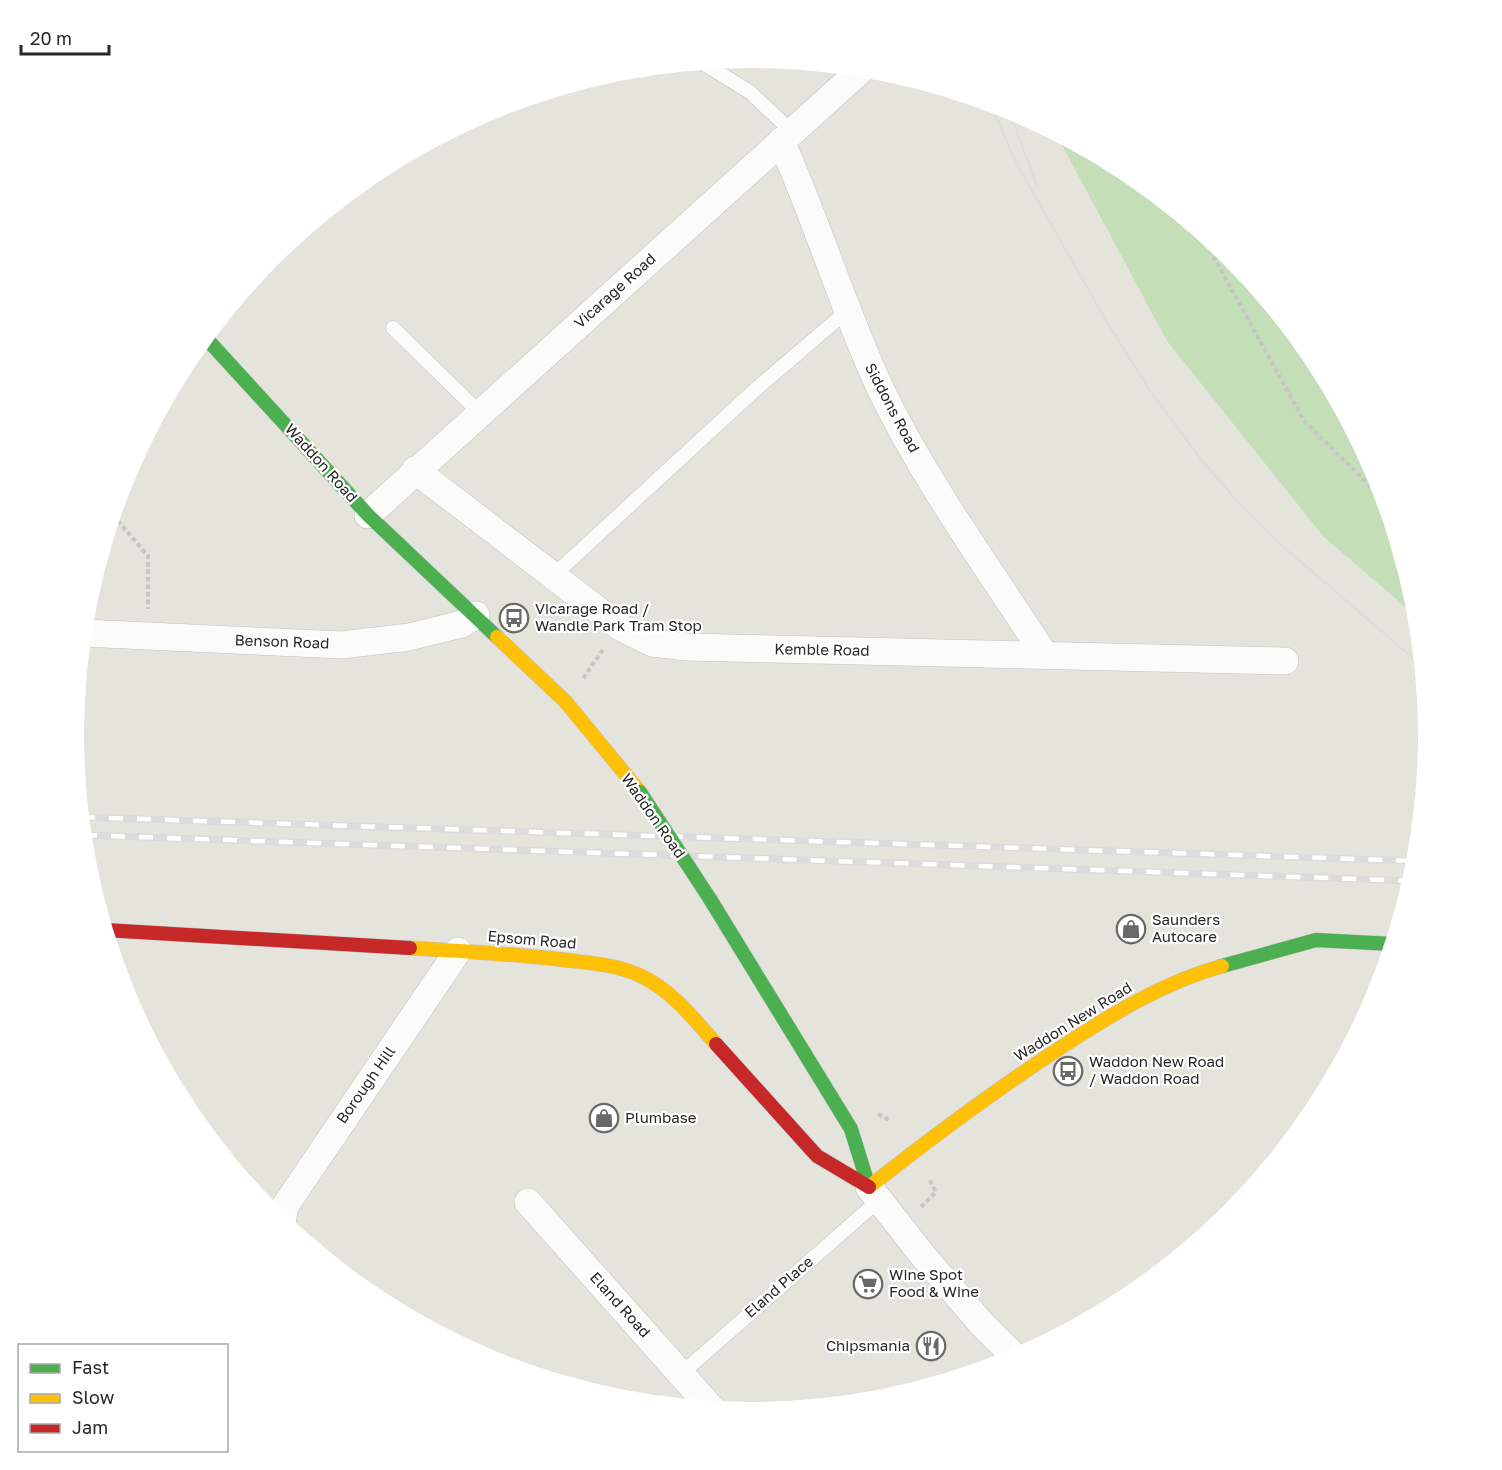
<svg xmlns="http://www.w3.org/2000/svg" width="1502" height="1470" viewBox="0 0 1502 1470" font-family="'Golos Text',sans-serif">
	<rect width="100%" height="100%" fill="#e4e3dc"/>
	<!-- green -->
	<path fill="#c4dfb8" d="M1055 132 1128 171 1231 256 1315 359 1378 476 1416 603 1417 617 1323 536 1167 341Z"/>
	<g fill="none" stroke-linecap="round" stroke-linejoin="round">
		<!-- lane casing -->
		<g stroke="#c2c2c2" stroke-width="15">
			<g id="lane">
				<path d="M701 62 750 92 792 132"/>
				<path d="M393 328 479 412"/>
				<path d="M554 575 757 388 846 312"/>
				<path d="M681 1374 878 1201"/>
			</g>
		</g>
		<!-- street casing -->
		<g stroke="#c2c2c2" stroke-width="28">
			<g id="street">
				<path d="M781 141C818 223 843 309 881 390 926 483 988 567 1044 654"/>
				<path d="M415 470 620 627 652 643 687 647 1285 661"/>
				<path d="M368 515 863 68"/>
				<path d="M83 633 342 645 409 637 462 624 476 615"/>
				<path d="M869 1187 924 1257 981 1323 1016 1358"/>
				<path d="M528 1202 712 1409"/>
				<path d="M282 1223 285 1206 458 951"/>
			</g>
		</g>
		<!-- fast casing -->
		<g stroke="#c2c2c2" stroke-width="15">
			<g id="fast">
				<path d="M205 337 368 515 497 637"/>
				<path d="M710 899 851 1129 869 1187"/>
				<path d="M1222 966 1316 940 1393 944"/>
			</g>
		</g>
		<!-- slow casing -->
		<g stroke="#c2c2c2" stroke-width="15">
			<g id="slow">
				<path d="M497 637 565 701 640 792"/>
				<path d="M410 948C462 951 513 954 565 960 592 963 621 965 645 978 674 993 695 1020 716 1044"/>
				<path d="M869 1187C931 1138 994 1091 1060 1048 1112 1014 1162 983 1222 966"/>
			</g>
		</g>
		<!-- jam casing -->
		<g stroke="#c2c2c2" stroke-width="15">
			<g id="jam">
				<path d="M105 930 410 948"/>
				<path d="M716 1044 817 1156 869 1187"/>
			</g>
		</g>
		<!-- path -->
		<g stroke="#c6c5c4" stroke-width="4" stroke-dasharray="4.5 3" stroke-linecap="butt">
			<path d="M1199 230 1304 421 1385 501"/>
			<path d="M113 515 148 556V609"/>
			<path d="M583 678 603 650"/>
			<path d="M878 1114 891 1121"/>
			<path d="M921 1207 936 1192 929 1179"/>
		</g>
		<!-- lane -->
		<use href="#lane" stroke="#fbfbfa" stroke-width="14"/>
		<!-- street -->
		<use href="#street" stroke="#fbfbfa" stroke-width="27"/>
		<!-- fast -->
		<use href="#fast" stroke="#4caf50" stroke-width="14"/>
		<!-- slow -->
		<use href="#slow" stroke="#ffc107" stroke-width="14"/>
		<!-- jam -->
		<use href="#jam" stroke="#c62828" stroke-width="14"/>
		<!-- tram -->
		<g stroke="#dcdbdd" stroke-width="1.5">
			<path d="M991 103 1013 157 1108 324 1151 392 1200 458 1237 501 1278 542 1422 666"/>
			<path d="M1008 108 1037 186"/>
		</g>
		<!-- rail casing -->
		<g stroke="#dcdbdd" stroke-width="7">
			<g id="rail">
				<path d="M81 817 1417 861"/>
				<path d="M83 835 1412 881"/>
			</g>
		</g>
		<!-- rail -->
		<use href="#rail" stroke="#fff" stroke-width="4.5" stroke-dasharray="14" stroke-linecap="butt"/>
		<!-- fast-bridge casing -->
		<g stroke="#c2c2c2" stroke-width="15" stroke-linecap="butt">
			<path id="fast-bridge" d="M640 792 710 899"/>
		</g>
		<!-- fast-bridge -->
		<use href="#fast-bridge" stroke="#4caf50" stroke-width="14"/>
	</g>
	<!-- icons -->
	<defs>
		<g id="bus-ring" transform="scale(1.5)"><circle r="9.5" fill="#fff" stroke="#696966" stroke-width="1.5"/><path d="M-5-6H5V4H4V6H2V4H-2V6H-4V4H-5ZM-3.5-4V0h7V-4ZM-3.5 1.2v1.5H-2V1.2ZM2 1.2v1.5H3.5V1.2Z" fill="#696966"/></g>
		<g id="shop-ring" transform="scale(1.5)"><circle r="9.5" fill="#fff" stroke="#696966" stroke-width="1.5"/><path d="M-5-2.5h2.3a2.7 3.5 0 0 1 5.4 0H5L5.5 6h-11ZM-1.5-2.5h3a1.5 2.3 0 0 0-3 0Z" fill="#696966"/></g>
		<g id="supermarket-ring" transform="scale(1.5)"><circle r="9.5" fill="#fff" stroke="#696966" stroke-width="1.5"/><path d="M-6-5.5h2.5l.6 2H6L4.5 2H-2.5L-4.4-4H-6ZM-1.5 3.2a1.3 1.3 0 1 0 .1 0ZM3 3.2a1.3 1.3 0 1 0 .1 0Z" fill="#696966"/></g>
		<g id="restaurant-ring" transform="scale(1.5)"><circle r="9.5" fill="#fff" stroke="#696966" stroke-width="1.5"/><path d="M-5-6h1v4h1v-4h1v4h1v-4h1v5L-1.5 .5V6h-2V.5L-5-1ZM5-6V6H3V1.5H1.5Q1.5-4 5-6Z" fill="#696966"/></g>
	</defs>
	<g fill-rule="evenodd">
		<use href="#bus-ring" x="514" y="618"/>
		<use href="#shop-ring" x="1131" y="929"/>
		<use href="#bus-ring" x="1068" y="1071"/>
		<use href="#shop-ring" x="604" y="1118"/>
		<use href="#supermarket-ring" x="868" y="1284"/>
		<use href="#restaurant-ring" x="931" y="1346"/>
	</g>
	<g text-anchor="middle" stroke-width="4.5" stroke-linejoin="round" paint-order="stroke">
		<!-- street labels -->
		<g font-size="15" fill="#272727" stroke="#fff">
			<text transform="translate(615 291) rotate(-42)" y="5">Vicarage Road</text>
			<text transform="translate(892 408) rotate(62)" y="5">Siddons Road</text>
			<text transform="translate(321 463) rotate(48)" y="5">Waddon Road</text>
			<text transform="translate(282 642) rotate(2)" y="5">Benson Road</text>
			<text transform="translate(822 650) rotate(1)" y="5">Kemble Road</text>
			<text transform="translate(653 816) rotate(55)" y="5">Waddon Road</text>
			<text transform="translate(532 940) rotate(5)" y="5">Epsom Road</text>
			<text transform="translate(1073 1022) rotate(-32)" y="5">Waddon New Road</text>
			<text transform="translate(366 1085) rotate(-55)" y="5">Borough Hill</text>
			<text transform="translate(779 1287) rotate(-41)" y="5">Eland Place</text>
			<text transform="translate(620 1305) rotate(48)" y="5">Eland Road</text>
		</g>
		<!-- poi labels -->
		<g font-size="15" fill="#272727" stroke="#fff" text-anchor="start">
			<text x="535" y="614">Vicarage Road /<tspan x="535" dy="17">Wandle Park Tram Stop</tspan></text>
			<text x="1152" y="925">Saunders<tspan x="1152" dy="17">Autocare</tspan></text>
			<text x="1089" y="1067">Waddon New Road<tspan x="1089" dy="17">/ Waddon Road</tspan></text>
			<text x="625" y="1123">Plumbase</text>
			<text x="889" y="1280">Wine Spot<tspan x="889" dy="17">Food &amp; Wine</tspan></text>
			<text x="910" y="1351" text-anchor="end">Chipsmania</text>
		</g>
	</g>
	<!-- crop -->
	<path d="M0 0H1502V1470H0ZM84 735a667 667 0 1 1 1334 0a667 667 0 1 1-1334 0Z" fill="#fff" fill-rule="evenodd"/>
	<!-- legend -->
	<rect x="18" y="1344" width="210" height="108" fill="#ffffff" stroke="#a9a9a9" stroke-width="1.5"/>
	<rect x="30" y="1364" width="30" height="9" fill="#4caf50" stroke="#a9a9a9" stroke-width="1.5"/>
	<text x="72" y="1374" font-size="18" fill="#272727">Fast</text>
	<rect x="30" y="1394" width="30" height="9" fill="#ffc107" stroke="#a9a9a9" stroke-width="1.5"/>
	<text x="72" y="1404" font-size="18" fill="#272727">Slow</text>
	<rect x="30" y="1424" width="30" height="9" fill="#c62828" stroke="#a9a9a9" stroke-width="1.5"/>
	<text x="72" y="1434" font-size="18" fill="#272727">Jam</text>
	<!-- scale -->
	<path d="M21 45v9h88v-9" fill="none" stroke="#272727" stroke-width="3"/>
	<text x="30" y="45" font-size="18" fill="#272727" stroke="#ffffff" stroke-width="4.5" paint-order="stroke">20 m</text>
</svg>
